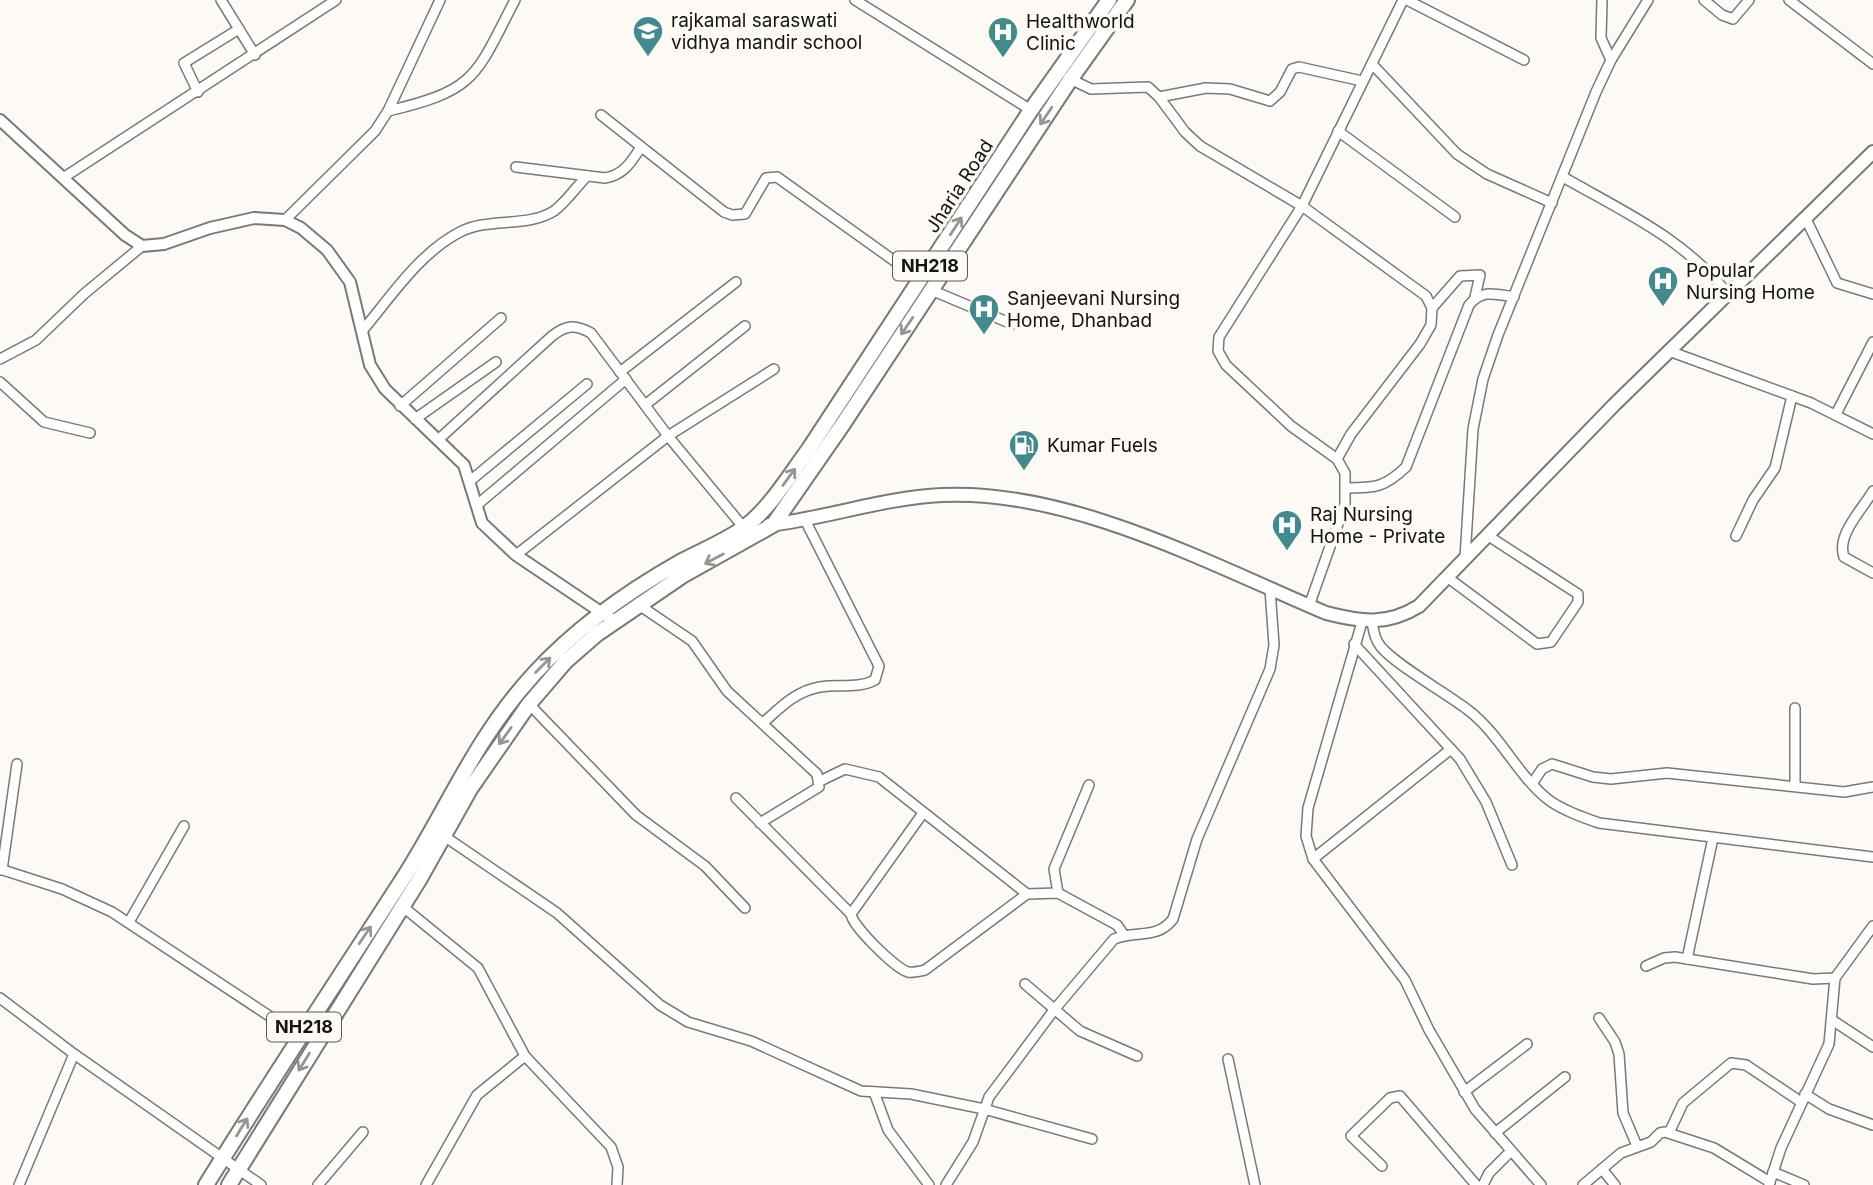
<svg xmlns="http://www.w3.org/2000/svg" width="1873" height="1185" viewBox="0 0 1873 1185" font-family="Inter,sans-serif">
	<rect width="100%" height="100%" fill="#fdfaf5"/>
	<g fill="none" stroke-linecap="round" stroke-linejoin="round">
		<!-- minor casing -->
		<g stroke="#7b7974" stroke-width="12">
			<g id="minor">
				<path d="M221 0 255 55"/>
				<path d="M855 0 1031 110"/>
				<path d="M1407 0 1524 60"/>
				<path d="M1602 0 1601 38 1611 60"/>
				<path d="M1704 0 1722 15 1733 19 1749 0"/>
				<path d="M1789 0 1873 64"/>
				<path d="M1372 64 1457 154 1487 174 1552 203"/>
				<path d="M1068 78 1091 89 1148 87 1159 97 1185 132 1200 146 1302 206 1426 296 1432 308 1431 325 1420 344 1351 434 1337 459"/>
				<path d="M198 92 184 63 239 29"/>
				<path d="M1159 97 1206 88 1230 89 1270 101 1280 92 1292 69 1299 67 1362 81"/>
				<path d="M388 111C477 90 475 77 515 0"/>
				<path d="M601 115 724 212 732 215 745 214 766 178 777 177 921 280"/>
				<path d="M1338 131 1455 217"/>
				<path d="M516 167 605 178C624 175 631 162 641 147"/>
				<path d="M1563 177C1624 212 1683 238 1728 294"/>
				<path d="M63 178 336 0"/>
				<path d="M1806 219 1837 283 1873 294"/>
				<path d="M285 220 375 131 388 111 440 0"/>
				<path d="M931 290 1012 324"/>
				<path d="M1432 308 1460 276 1480 275 1475 297"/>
				<path d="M362 331C391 297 419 253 460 232 489 217 527 228 554 211 566 202 576 187 587 176"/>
				<path d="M1669 351 1811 403 1873 434"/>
				<path d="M0 359 36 340 84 294 142 246"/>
				<path d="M620 372 736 282"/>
				<path d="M0 382 44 422 90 433"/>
				<path d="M645 405 745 326"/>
				<path d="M400 406 501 318"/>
				<path d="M1836 414 1873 342"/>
				<path d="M415 419 496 362"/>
				<path d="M439 439 552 336C566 325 575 324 591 333L668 436 744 528"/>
				<path d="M470 481 587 384"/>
				<path d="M1347 488C1376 488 1385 487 1406 467L1469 305C1482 289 1495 294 1514 297"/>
				<path d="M1873 491C1862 510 1836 535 1844 557L1873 573"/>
				<path d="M477 505 626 379"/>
				<path d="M1736 536 1753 500 1775 468 1792 396"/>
				<path d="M516 555 668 436 774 369"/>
				<path d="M1465 558 1473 429 1483 379 1498 335 1596 92 1611 60 1648 0"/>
				<path d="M1447 577 1537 644 1551 642 1578 602V594L1487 535"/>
				<path d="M639 605 692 641 727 691 817 774 819 787 760 823"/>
				<path d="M1309 606 1345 504V473L1337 459 1291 426 1226 365 1218 351 1219 337 1302 206 1403 0"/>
				<path d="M1362 622 1308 808 1306 836 1313 859 1405 980 1429 1030 1475 1109 1541 1185"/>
				<path d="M1372 622C1374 632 1375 640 1381 647 1396 665 1446 693 1468 710 1501 735 1518 777 1550 801 1565 811 1582 817 1599 823L1873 857"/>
				<path d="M1354 644 1460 759 1486 802 1512 865"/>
				<path d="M529 704 636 815 705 866 745 908"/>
				<path d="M764 722C781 707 796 691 820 687 839 684 858 689 875 680L879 666 804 518"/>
				<path d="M820 781 845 769 879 777 1027 894 1058 893 1117 925 1124 935"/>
				<path d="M1532 784 1542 769 1552 764 1593 777 1611 779 1667 773 1844 792 1873 787"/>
				<path d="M1795 784V708"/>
				<path d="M736 798 851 914"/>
				<path d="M923 813 851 914C852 926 896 969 908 972 913 973 920 971 925 970L1027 894"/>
				<path d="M444 836 557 913 660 1005 688 1022 751 1041 861 1091 911 1094 984 1109 1092 1139"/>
				<path d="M1313 859 1451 749"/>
				<path d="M0 869 62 889 112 912 298 1035"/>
				<path d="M2 870 17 764"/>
				<path d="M1058 893 1054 869 1089 785"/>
				<path d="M402 906 478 968 525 1056 611 1147 618 1167 617 1185"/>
				<path d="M129 922 184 826"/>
				<path d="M1687 959 1713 838"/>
				<path d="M1646 966 1664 958 1675 957 1813 979 1835 978"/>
				<path d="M1025 984 1080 1031 1137 1056"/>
				<path d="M0 998 74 1054 261 1185"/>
				<path d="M1599 1018 1615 1042 1619 1054 1623 1113 1637 1146"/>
				<path d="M1832 1020 1873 1047"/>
				<path d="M1228 1059 1255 1185"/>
				<path d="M874 1092 888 1130 929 1185"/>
				<path d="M1464 1092 1527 1044"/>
				<path d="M1805 1094 1829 1109 1873 1125"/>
				<path d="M1495 1133 1565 1077"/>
				<path d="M1669 1133 1683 1103 1731 1063 1746 1065 1801 1102"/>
				<path d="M1382 1166 1351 1136 1390 1098 1400 1096 1476 1185"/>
				<path d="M1602 1169 1615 1185"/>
				<path d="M1773 1172 1804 1185"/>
				<path d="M19 1185 74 1054"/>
				<path d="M318 1185 363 1132"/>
				<path d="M426 1185 477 1095 525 1056"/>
				<path d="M946 1185 973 1142 989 1097 1054 1010 1114 939C1136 930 1157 940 1173 919L1197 839 1270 669 1274 645 1270 589"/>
				<path d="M1483 1185 1489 1173 1511 1151"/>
				<path d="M1583 1185 1621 1153 1651 1142 1660 1133 1665 1132 1714 1148 1770 1182"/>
				<path d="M1769 1185 1781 1148 1829 1044 1835 978 1873 926"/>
			</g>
		</g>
		<!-- tertiary casing -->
		<g stroke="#7b7974" stroke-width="14">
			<path id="tertiary" d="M0 120 125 235 142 246 164 244 210 228 254 218 285 220 301 228 327 250 350 282 370 365 385 389 464 465 482 523 516 555 614 621"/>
		</g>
		<!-- secondary casing -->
		<g stroke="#7b7974" stroke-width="16">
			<path id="secondary" d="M769 525C827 518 883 498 942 495 1070 489 1210 564 1326 613 1361 622 1387 626 1419 606L1614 405 1873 152"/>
		</g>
		<!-- trunk casing -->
		<g stroke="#7b7974" stroke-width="18">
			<g id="trunk">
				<path d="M206 1185C271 1080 339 978 406 874 450 804 476 737 534 674 575 629 627 592 680 562 701 551 726 541 745 527 771 507 789 476 809 449L1031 110 1109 0"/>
				<path d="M229 1185 419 880 470 789 529 704 566 661 597 634 682 576 773 525 843 424 1070 80 1127 0"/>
			</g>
		</g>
		<!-- minor -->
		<use href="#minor" stroke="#fff" stroke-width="9"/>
		<!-- tertiary -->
		<use href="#tertiary" stroke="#fff" stroke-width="10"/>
		<!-- secondary -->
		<use href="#secondary" stroke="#fff" stroke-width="12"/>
		<!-- trunk -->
		<use href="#trunk" stroke="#fff" stroke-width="14"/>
	</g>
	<!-- one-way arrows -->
	<defs><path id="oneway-shaft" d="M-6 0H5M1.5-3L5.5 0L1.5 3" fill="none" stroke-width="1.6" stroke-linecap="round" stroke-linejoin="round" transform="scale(1.75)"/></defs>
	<g stroke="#969594">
		<use href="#oneway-shaft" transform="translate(1046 116) rotate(124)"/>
		<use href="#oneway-shaft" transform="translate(956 226) rotate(-57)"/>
		<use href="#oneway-shaft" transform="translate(907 326) rotate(124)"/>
		<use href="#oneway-shaft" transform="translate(789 477) rotate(-54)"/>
		<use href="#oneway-shaft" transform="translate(714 559) rotate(152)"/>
		<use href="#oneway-shaft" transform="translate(543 665) rotate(-45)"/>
		<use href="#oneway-shaft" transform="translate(505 736) rotate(126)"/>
		<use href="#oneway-shaft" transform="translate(365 935) rotate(-56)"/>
		<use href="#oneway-shaft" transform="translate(304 1062) rotate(122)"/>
		<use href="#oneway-shaft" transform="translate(242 1127) rotate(-58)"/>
	</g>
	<!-- icons -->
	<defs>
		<g id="school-pin" transform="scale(1.575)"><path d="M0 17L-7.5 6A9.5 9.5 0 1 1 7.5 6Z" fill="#428a8e" stroke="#fdfaf5"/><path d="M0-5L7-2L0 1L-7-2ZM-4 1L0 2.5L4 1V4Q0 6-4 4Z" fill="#fff"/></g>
		<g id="hospital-pin" transform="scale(1.575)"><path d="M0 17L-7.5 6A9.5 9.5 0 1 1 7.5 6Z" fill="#428a8e" stroke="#fdfaf5"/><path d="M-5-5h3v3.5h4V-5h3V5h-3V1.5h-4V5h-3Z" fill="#fff"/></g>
		<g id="fuel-pin" transform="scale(1.575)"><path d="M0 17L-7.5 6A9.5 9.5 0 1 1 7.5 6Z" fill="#428a8e" stroke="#fdfaf5"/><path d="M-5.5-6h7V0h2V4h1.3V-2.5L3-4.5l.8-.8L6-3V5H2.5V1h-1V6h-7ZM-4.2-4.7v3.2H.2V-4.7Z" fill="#fff"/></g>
	</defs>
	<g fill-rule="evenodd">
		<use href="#school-pin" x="648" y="31"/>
		<use href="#hospital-pin" x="1003" y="32"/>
		<use href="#hospital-pin" x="1663" y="281"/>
		<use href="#hospital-pin" x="984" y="309"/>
		<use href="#fuel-pin" x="1024" y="445"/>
		<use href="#hospital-pin" x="1287" y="525"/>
	</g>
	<g text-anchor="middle" stroke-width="7" stroke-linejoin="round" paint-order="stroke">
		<!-- shield labels -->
		<g fill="#fdfaf5" stroke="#5b5956" stroke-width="2">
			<rect x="893" y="251.5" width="74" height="29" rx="5"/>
			<rect x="267" y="1012.5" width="74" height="29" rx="5"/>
		</g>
		<g font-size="18" font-weight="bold" fill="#151412">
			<text x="930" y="272">NH218</text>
			<text x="304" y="1033">NH218</text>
		</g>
		<!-- poi labels -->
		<g font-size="19" fill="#151412" stroke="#fdfaf5" text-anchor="start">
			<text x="671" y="27">rajkamal saraswati<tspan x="671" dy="22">vidhya mandir school</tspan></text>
			<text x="1026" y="28">Healthworld<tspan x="1026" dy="22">Clinic</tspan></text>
			<text x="1686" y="277">Popular<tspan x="1686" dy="22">Nursing Home</tspan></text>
			<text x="1007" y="305">Sanjeevani Nursing<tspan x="1007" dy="22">Home, Dhanbad</tspan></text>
			<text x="1047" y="452">Kumar Fuels</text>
			<text x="1310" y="521">Raj Nursing<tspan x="1310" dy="22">Home - Private</tspan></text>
		</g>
		<!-- street labels -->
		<g font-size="19" fill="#151412" stroke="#fdfaf5">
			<text transform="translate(959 186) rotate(-57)" y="7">Jharia Road</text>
		</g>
	</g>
</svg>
